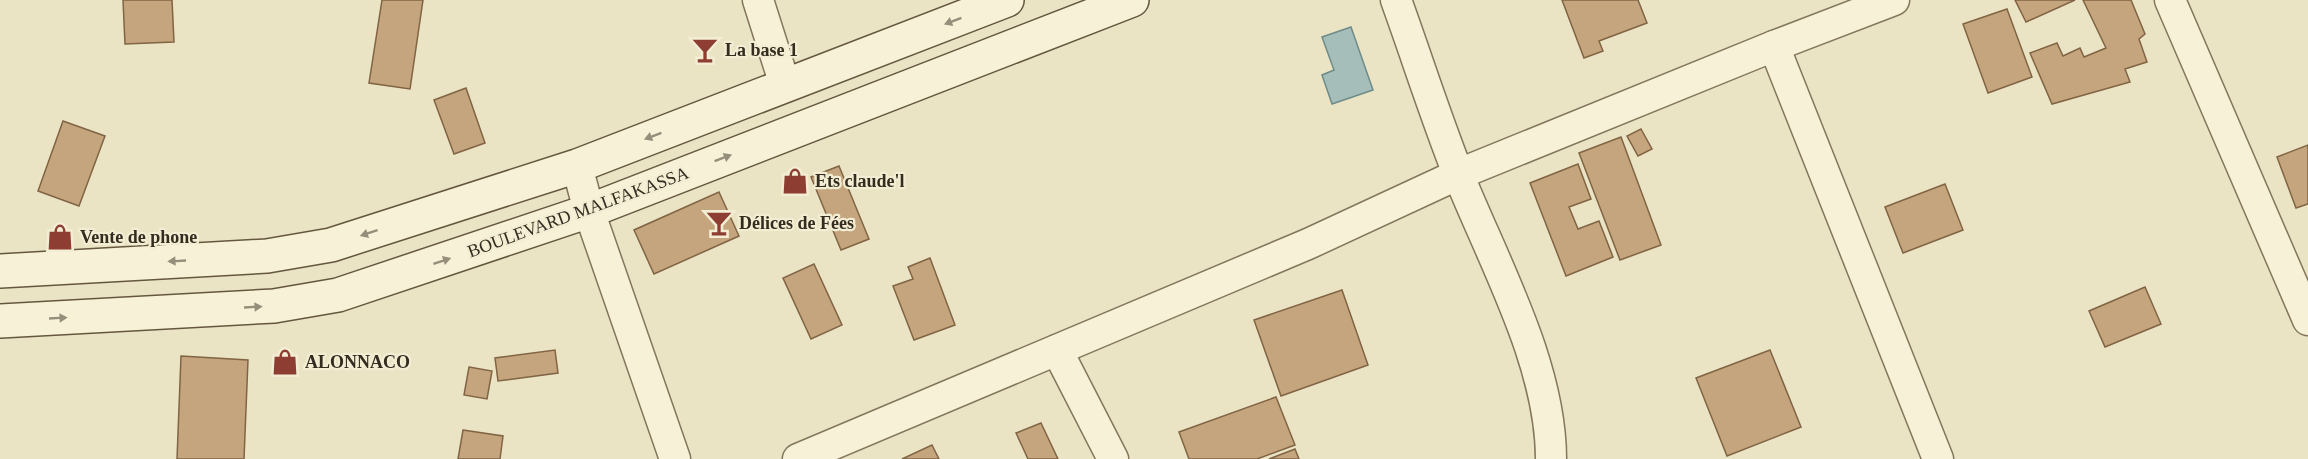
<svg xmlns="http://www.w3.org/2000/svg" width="2308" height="459" viewBox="0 0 2308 459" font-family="'Times New Roman',serif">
	<rect width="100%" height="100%" fill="#eae4c4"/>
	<!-- water -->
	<path fill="#a6beba" stroke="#6e8b88" stroke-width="1.5" d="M1351 27 1373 90 1332 104 1322 75 1334 70 1322 37Z"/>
	<!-- building -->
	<g fill="#c5a57d" stroke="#806444" stroke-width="1.5">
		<path d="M123 0H172L174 42 125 44Z"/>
		<path d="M382 0H423L410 89 369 83Z"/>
		<path d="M1562 0H1638L1647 23 1599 41 1603 51 1584 58Z"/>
		<path d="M2015 0H2075L2026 22Z"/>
		<path d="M2083 0H2131L2145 34 2139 39 2147 62 2125 69 2130 82 2052 104 2030 53 2057 43 2063 56 2080 48 2084 57 2106 48Z"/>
		<path d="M2007 9 2032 77 1988 93 1963 24Z"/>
		<path d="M466 88 485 143 454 154 434 100Z"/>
		<path d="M63 121 105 136 79 206 38 191Z"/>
		<path d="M1641 129 1652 149 1638 156 1627 136Z"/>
		<path d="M1621 137 1661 245 1620 260 1579 153Z"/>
		<path d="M2308 145V204L2296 208 2277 157Z"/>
		<path d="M1578 164 1591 199 1569 207 1578 229 1599 221 1613 257 1566 276 1530 183Z"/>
		<path d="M839 166 869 239 841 250 811 177Z"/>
		<path d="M1945 184 1963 230 1903 253 1885 207Z"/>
		<path d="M719 192 739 236 654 274 634 230Z"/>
		<path d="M930 258 955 325 914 340 893 286 913 279 908 267Z"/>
		<path d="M814 264 842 325 811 339 783 278Z"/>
		<path d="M2145 287 2161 324 2105 347 2089 311Z"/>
		<path d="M1342 290 1368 365 1281 396 1254 320Z"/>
		<path d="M555 350 558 373 498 381 495 358Z"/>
		<path d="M1770 350 1801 427 1727 456 1696 378Z"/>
		<path d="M181 356 248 360 244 459H177Z"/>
		<path d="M469 367 492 371 487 399 464 395Z"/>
		<path d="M1276 397 1295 445 1257 459H1189L1179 432Z"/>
		<path d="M1041 423 1058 459H1028L1016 433Z"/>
		<path d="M463 430 503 436 500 459H458Z"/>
		<path d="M932 445 939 459H902Z"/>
		<path d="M1295 449 1299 459H1269Z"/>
	</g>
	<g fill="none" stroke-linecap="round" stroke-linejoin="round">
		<!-- street casing -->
		<g stroke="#83765c" stroke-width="33">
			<g id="street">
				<path d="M758 0 785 85"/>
				<path d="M1396 0C1417 58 1436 118 1459 176 1494 263 1551 364 1551 459"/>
				<path d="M2170 0 2308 320"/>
				<path d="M1774 46 1938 459"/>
				<path d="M577 166 589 211 675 459"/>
				<path d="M1057 350 1113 459"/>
				<path d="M798 459 1308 244 1459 174 1774 46 1894 0"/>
			</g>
		</g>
		<!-- secondary casing -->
		<g stroke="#65573f" stroke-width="36">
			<g id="secondary">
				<path d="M0 271 267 256 331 245 577 166 1007 0"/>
				<path d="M0 321 274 306 338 295 589 211 1132 0"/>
			</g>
		</g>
		<!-- street -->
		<use href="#street" stroke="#f6f1d7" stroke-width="30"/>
		<!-- secondary -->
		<use href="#secondary" stroke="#f6f1d7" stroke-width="33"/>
	</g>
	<!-- one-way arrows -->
	<defs><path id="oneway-solid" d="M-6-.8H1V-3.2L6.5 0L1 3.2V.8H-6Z" transform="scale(1.5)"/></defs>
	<g fill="#968e7b">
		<use href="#oneway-solid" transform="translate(953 21) rotate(159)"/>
		<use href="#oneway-solid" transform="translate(653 136) rotate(159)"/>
		<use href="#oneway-solid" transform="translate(723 158) rotate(-21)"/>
		<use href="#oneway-solid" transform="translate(369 233) rotate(162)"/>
		<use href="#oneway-solid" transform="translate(177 261) rotate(177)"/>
		<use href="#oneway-solid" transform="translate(442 261) rotate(-18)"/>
		<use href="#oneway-solid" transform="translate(253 307) rotate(-3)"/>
		<use href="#oneway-solid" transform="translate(58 318) rotate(-3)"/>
	</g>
	<!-- icons -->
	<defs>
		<g id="bar-bare" transform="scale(2.07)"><path d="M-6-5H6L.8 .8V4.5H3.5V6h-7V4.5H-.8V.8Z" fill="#8d3d31" stroke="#f2edd3" stroke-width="2.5" paint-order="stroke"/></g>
		<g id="shop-bare" transform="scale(2.07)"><path d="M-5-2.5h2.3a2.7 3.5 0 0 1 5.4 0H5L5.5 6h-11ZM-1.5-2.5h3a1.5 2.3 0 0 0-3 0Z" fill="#8d3d31" stroke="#f2edd3" stroke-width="2.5" paint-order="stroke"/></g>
	</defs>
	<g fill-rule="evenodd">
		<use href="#bar-bare" x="705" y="50"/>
		<use href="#shop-bare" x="795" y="181"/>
		<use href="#bar-bare" x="719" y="223"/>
		<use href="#shop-bare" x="60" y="237"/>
		<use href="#shop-bare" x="285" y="362"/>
	</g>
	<g text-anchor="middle" stroke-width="4.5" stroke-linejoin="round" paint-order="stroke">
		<!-- poi labels -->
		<g font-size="18" font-weight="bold" fill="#352c1f" stroke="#f2edd3" text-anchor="start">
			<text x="725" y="56">La base 1</text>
			<text x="815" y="187">Ets claude'l</text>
			<text x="739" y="229">Délices de Fées</text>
			<text x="80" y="243">Vente de phone</text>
			<text x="305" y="368">ALONNACO</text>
		</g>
		<!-- street labels -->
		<g font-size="18" fill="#352c1f" stroke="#f2edd3">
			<text transform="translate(578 212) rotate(-20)" y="6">BOULEVARD MALFAKASSA</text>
		</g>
	</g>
</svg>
